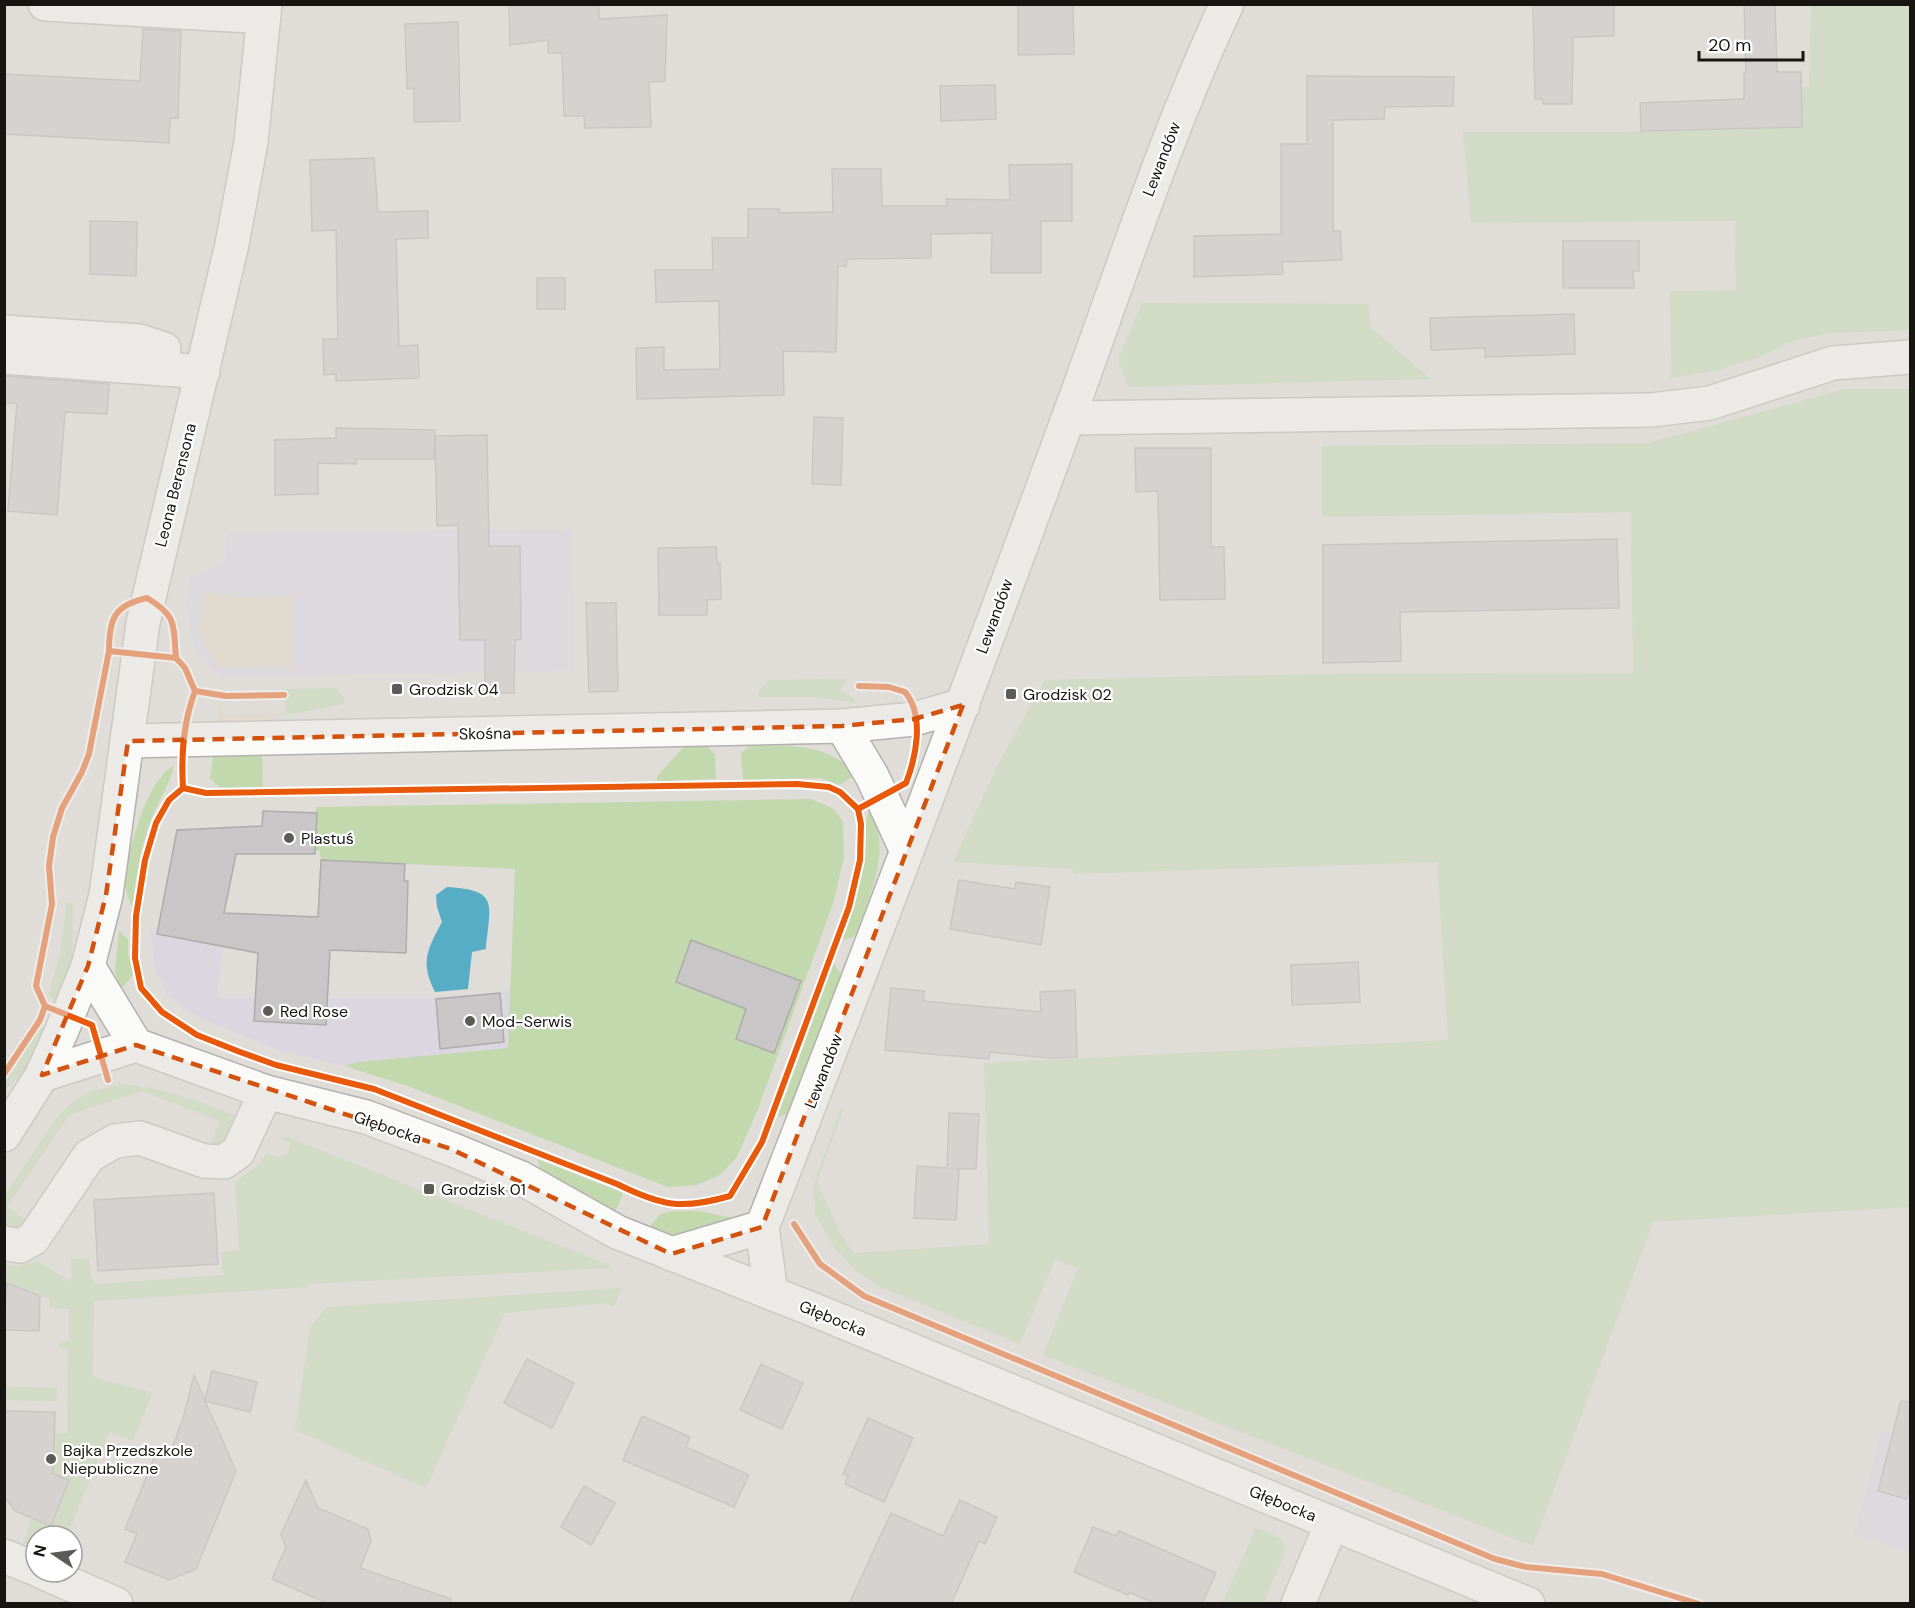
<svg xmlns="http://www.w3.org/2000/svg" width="1915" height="1608" viewBox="0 0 1915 1608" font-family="'DM Sans',sans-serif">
	<rect width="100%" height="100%" fill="#e0ddd9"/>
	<!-- commercial -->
	<g fill="#dcd6e0">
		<path d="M572 529 574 671 221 677 207 667 193 643 186 604 190 578 225 563 227 533Z"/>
		<path d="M151 928 157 934 223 946 217 995 220 998H427L511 991 508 1048 359 1062 345 1066 281 1051 213 1024 186 1010 167 995 154 966Z"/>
		<path d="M1881 1430 1910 1438V1552L1854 1535Z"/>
	</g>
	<!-- green -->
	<g fill="#c1d9ad">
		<path d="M1811 5H1910V330L1832 333 1795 340 1755 359 1714 371 1671 378 1670 291 1736 290 1735 221 1471 223 1463 132H1621L1801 127V88L1809 87Z"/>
		<path d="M1142 303 1369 304 1370 327 1431 379 1129 387 1118 360Z"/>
		<path d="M1845 389H1910V1207L1653 1222 1533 1546 1043 1355 1078 1269 1055 1259 1020 1344 880 1287 855 1270 833 1246 816 1216 813 1188 841 1107 843 1110 817 1182 841 1235 854 1253 989 1244 984 1063 1448 1040 1437 862 1073 874 1074 869 953 862 998 764 1045 680 1310 674 1633 673 1631 512 1322 517V446L1648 443Z"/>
		<path d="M847 679 840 690 856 700 855 703 815 697H758V691L769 680Z"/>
		<path d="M336 688 344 698V704L286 715V689Z"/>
		<path d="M749 746C789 746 828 742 856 775L839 785 821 778 743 780 741 754Z"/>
		<path d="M684 747H708L715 755 716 779 657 781V776Z"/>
		<path d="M262 755 263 787 220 788 210 778 213 757Z"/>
		<path d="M174 765C170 786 158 800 151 820 140 848 136 878 132 907 128 898 125 889 126 880 128 848 146 782 174 765Z"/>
		<path d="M811 799 834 809 843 822 844 857 833 904 758 1109 737 1157 720 1175 697 1185 668 1187 410 1087 345 1066 359 1062 508 1048 515 869 321 860 320 851 315 850 316 807Z"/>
		<path d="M870 811C893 849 869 897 856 935L846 940 843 939C855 908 864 876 866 843 866 832 864 820 870 811Z"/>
		<path d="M67 902 73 903 72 959 63 1004 48 996 60 954Z"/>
		<path d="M119 930 128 940V954L133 975 121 989 115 971Z"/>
		<path d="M834 963 841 975 802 1079 798 1084 799 1090 790 1112 780 1117 778 1116Z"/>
		<path d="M40 1027 49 1032 22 1075 5 1089V1083Z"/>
		<path d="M124 1084C163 1088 200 1102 237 1116L223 1145 210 1146 220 1121 142 1091 69 1115 7 1207 29 1222 19 1229 5 1225V1195L58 1116 71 1103 91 1091Z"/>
		<path d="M285 1136 612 1266 610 1268 308 1284V1287L94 1301 93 1377 153 1393 133 1441 109 1432 67 1536H36V1549L23 1543 32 1518 51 1526 69 1480 53 1474 54 1433H67L68 1349 59 1347V1342L69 1341V1309L49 1308V1299L13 1285 7 1290V1301L5 1303V1265L18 1266 38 1261 71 1282V1259L89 1258 91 1278 96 1284 223 1275 221 1252 239 1250 235 1182 260 1164 266 1153 277 1157 286 1155 291 1143 284 1140Z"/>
		<path d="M537 1159 623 1193 615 1212 541 1170Z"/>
		<path d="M673 1211H699L733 1218 727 1224 678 1236 649 1227 660 1214Z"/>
		<path d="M622 1288 614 1307 606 1303 505 1313 426 1488 295 1430 310 1327 327 1307Z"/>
		<path d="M5 1386 57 1388 56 1401 5 1400Z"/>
		<path d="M1256 1528 1280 1538 1286 1550 1264 1603H1222Z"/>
	</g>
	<!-- sand -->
	<g fill="#dfd9c2">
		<path d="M204 592 240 597 291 596V667L218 668 198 633Z"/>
		<path d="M219 702H224V714L286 713V715L264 720 217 722Z"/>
	</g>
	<!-- water -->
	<path fill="#57adc6" d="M447 887C500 890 490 904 486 949L472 952 468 989 435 992C420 962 427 950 442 922L437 907 436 895Z"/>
	<!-- building -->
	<g fill="#c8c6c6" stroke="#adacab" stroke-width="1.5">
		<path d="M509 4H599V19L667 15 665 81 649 82 651 127 585 128 584 116H564L562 53H548V40L510 45Z"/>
		<path d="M1018 4H1073L1074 54 1018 55Z"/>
		<path d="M1533 4H1614V36L1573 37 1572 104H1543L1542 99H1535Z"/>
		<path d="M1744 4H1775L1777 72H1801L1802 127 1641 131 1640 103 1744 99V73H1746Z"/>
		<path d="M458 22 460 121 414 122V88L407 89 405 24Z"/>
		<path d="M143 29 181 31 178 118H170L169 143 4 134V74L140 81Z"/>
		<path d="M1307 76 1454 77 1453 106 1385 107 1384 119 1333 120V231H1340L1342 260 1282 262 1283 274 1194 277V236L1281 234V144H1307Z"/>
		<path d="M995 85 996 119 941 121 940 86Z"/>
		<path d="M374 158 378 212 428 211V238L396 239 399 346 418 345 419 378 336 381V374L324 375 323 339H338L336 230 312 231 310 160Z"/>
		<path d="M1072 164V221H1041V273H991L992 233 931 234V258L847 259 846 266H838L836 352 783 351 784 395 637 399 636 348 664 347V370L720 369 719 301 656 302 655 270H713L712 238H748V209H779V213L833 212 832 169H881L882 206H947L946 199 1010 200 1009 165Z"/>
		<path d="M90 221 137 222 136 276 90 274Z"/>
		<path d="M1563 241H1639V271H1633L1634 288H1563Z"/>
		<rect x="537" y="278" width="28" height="31"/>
		<path d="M1574 314 1575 354 1485 357V348L1431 350 1430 318Z"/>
		<path d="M4 376 109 384 107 414 65 412 57 515 8 511 17 403H4Z"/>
		<path d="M814 417 843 418 841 485 812 484Z"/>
		<path d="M336 428 435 430 434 459H356V464L318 463V494L275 495V440L336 438Z"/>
		<path d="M487 435 489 546H520L521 639 515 640 514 693H485V640H460L458 525 437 526 435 436Z"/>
		<path d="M1135 448H1211V547H1224L1225 599 1160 600 1158 491 1136 492Z"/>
		<path d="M1617 539 1619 608 1400 612 1401 661 1323 663V545Z"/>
		<path d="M716 547 717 563H720L721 599 707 600V615H659L658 548Z"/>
		<path d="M586 603H616L618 691 589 692Z"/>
		<path d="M263 811 317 813 315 854H236L224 913 318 917 321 860 405 864 404 881H408L406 953 330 950 326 1025 254 1021 258 953 157 934 177 830 262 826Z"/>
		<path d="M959 880 1015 889 1016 882 1050 887 1041 945 950 929Z"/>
		<path d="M691 940 801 981 774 1053 736 1039 746 1009 676 982Z"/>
		<path d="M1358 962 1360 1002 1292 1005 1291 965Z"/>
		<path d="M891 988 924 991 923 1001 1041 1012 1040 992 1075 990 1077 1057 1049 1058 990 1052 989 1059 885 1050Z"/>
		<path d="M500 993 504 1042 440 1049 436 999Z"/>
		<path d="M949 1113 979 1114 976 1169H956H959L956 1220 914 1218 917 1166 947 1168Z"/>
		<path d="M214 1193 218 1264 98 1271 94 1200Z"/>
		<path d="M7 1283 40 1296 39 1331 4 1330Z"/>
		<path d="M527 1359 574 1383 552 1428 504 1403Z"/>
		<path d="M761 1364 803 1383 782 1429 740 1410Z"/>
		<path d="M212 1371 257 1382 250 1412 205 1401 236 1471 196 1569 169 1580 125 1562 137 1534 125 1529 157 1451 169 1456 183 1419 194 1375 205 1400Z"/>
		<path d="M1901 1401 1911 1402V1483L1906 1499 1878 1491Z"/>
		<path d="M4 1411 55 1412 53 1474 69 1480 51 1526 15 1511 4 1496Z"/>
		<path d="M642 1416 690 1437 686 1447 749 1475 734 1507 623 1460Z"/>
		<path d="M868 1418 913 1438 884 1502 845 1484 848 1476 843 1474Z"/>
		<path d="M306 1480 318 1508 368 1529 371 1541 360 1568 451 1599 450 1604H329L272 1579 286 1547 281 1534Z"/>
		<path d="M584 1486 615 1503 591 1545 561 1527Z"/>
		<path d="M960 1500 997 1517 985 1544 979 1541 951 1604H849L891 1513 943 1536Z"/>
		<path d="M1093 1527 1116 1536 1119 1531 1216 1573 1202 1604H1156L1129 1592 1128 1595 1074 1572Z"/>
	</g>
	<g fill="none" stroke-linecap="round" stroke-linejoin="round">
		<!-- minor casing -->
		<g stroke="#b3b1ae" stroke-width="36">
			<g id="minor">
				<path d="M45 4 264 17"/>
				<path d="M4 332 139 341 164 349 163 369"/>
				<path d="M4 357 203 372"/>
				<path d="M1068 418 1651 410 1710 403 1833 363 1910 357"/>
				<path d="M842 726 872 776 907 851"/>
				<path d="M128 741 842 726 914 719 963 705"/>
				<path d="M88 966 136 1045"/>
				<path d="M136 1045 266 1092 366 1117 451 1149 521 1178 617 1232 819 1312 1528 1604"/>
				<path d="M42 1075 136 1045"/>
				<path d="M4 1135 42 1075 62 1030 88 966 106 895 143 623 232 244 251 142 265 4"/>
				<path d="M4 1243 20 1246 33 1239 89 1156 115 1141 140 1138 204 1161 224 1162 238 1152 266 1092"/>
				<path d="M671 1254 762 1227"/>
				<path d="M771 1293 762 1227C867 958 970 687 1069 416 1120 278 1164 138 1227 4"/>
				<path d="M4 1556 36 1569"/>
				<path d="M42 1572 116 1604"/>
				<path d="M1298 1604 1332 1523"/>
			</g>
		</g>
		<!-- minor -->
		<use href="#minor" stroke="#fafaf9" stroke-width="33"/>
		<!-- cycleway casing -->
		<g stroke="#fff" stroke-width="10">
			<g id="cycleway">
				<path d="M109 651C109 619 114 605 147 598 178 616 173 626 176 658"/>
				<path d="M195 691 226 696 284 695"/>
				<path d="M797 784 829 787 840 792 858 809 861 824 860 860 849 907 762 1142 730 1196C681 1210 662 1206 617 1184L374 1089 276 1065 240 1052 197 1035 162 1012 141 988 135 958 136 916 145 860 156 823 169 800 183 788 206 793Z"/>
				<path d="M858 809 906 783C916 757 925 716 905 692L889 687 859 686"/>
				<path d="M45 1006 92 1025 108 1080"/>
				<path d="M4 1074 40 1020 45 1006 36 986 52 904 49 866 53 837 62 808 82 772 89 754 109 651 176 658 185 668 195 691C183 723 181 754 183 788"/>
				<path d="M794 1224 820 1264 864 1296 876 1301 1495 1559 1526 1567 1602 1574 1699 1604"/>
			</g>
		</g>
		<!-- cycleway -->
		<use href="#cycleway" stroke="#e8590c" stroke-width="6"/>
	</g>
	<!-- marked area -->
	<path d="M0 0H1915V1608H0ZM963 705 762 1227 671 1254 451 1149 136 1045 42 1075 88 966 106 895 128 741 842 726 914 719Z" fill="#e0ddd9" fill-opacity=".55" fill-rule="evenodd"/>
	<path fill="none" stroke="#d3520d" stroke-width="4.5" stroke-dasharray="12 8" stroke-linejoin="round" d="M963 705 762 1227 671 1254 451 1149 136 1045 42 1075 88 966 106 895 128 741 842 726 914 719Z"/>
	<!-- markers -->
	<g fill="#5d5b58" stroke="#fff" stroke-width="2">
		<rect x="391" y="683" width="12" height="12" rx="3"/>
		<rect x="1005" y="688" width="12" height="12" rx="3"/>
		<circle cx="289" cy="838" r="6"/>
		<circle cx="268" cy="1011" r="6"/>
		<circle cx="470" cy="1021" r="6"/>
		<rect x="423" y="1183" width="12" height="12" rx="3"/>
		<circle cx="51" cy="1459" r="6"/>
	</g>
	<g text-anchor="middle" stroke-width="4.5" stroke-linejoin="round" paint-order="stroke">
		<!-- street labels -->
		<g font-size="16" fill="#171512" stroke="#fff">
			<text transform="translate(1161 159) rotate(-69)" y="6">Lewandów</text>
			<text transform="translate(175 485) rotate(-76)" y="6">Leona Berensona</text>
			<text transform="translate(994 616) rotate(-70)" y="6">Lewandów</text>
			<text transform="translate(485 733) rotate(-1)" y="6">Skośna</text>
			<text transform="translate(823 1071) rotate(-69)" y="6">Lewandów</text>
			<text transform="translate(388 1127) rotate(19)" y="6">Głębocka</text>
			<text transform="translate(833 1318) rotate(22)" y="6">Głębocka</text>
			<text transform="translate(1283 1503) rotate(22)" y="6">Głębocka</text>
		</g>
		<!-- poi labels -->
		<g font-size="16" fill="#171512" stroke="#fff" text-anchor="start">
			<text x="409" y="695">Grodzisk 04</text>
			<text x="1023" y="700">Grodzisk 02</text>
			<text x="301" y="844">Plastuś</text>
			<text x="280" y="1017">Red Rose</text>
			<text x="482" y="1027">Mod-Serwis</text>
			<text x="441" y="1195">Grodzisk 01</text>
			<text x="63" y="1456">Bajka Przedszkole<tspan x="63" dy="18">Niepubliczne</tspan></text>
		</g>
	</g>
	<!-- border -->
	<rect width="1915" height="1608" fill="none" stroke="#171512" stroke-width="12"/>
	<!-- north arrow -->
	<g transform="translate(54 1554) rotate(283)"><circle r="28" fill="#ffffff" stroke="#a2a1a0" stroke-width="1.5"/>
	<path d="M0-4.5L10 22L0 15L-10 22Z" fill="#5d5b58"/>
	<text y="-9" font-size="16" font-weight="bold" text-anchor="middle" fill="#171512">N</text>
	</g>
	<!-- scale -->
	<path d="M1699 51v9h104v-9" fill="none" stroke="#171512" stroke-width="3"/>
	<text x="1708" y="51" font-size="18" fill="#171512" stroke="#ffffff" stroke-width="4.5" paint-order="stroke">20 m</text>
</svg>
